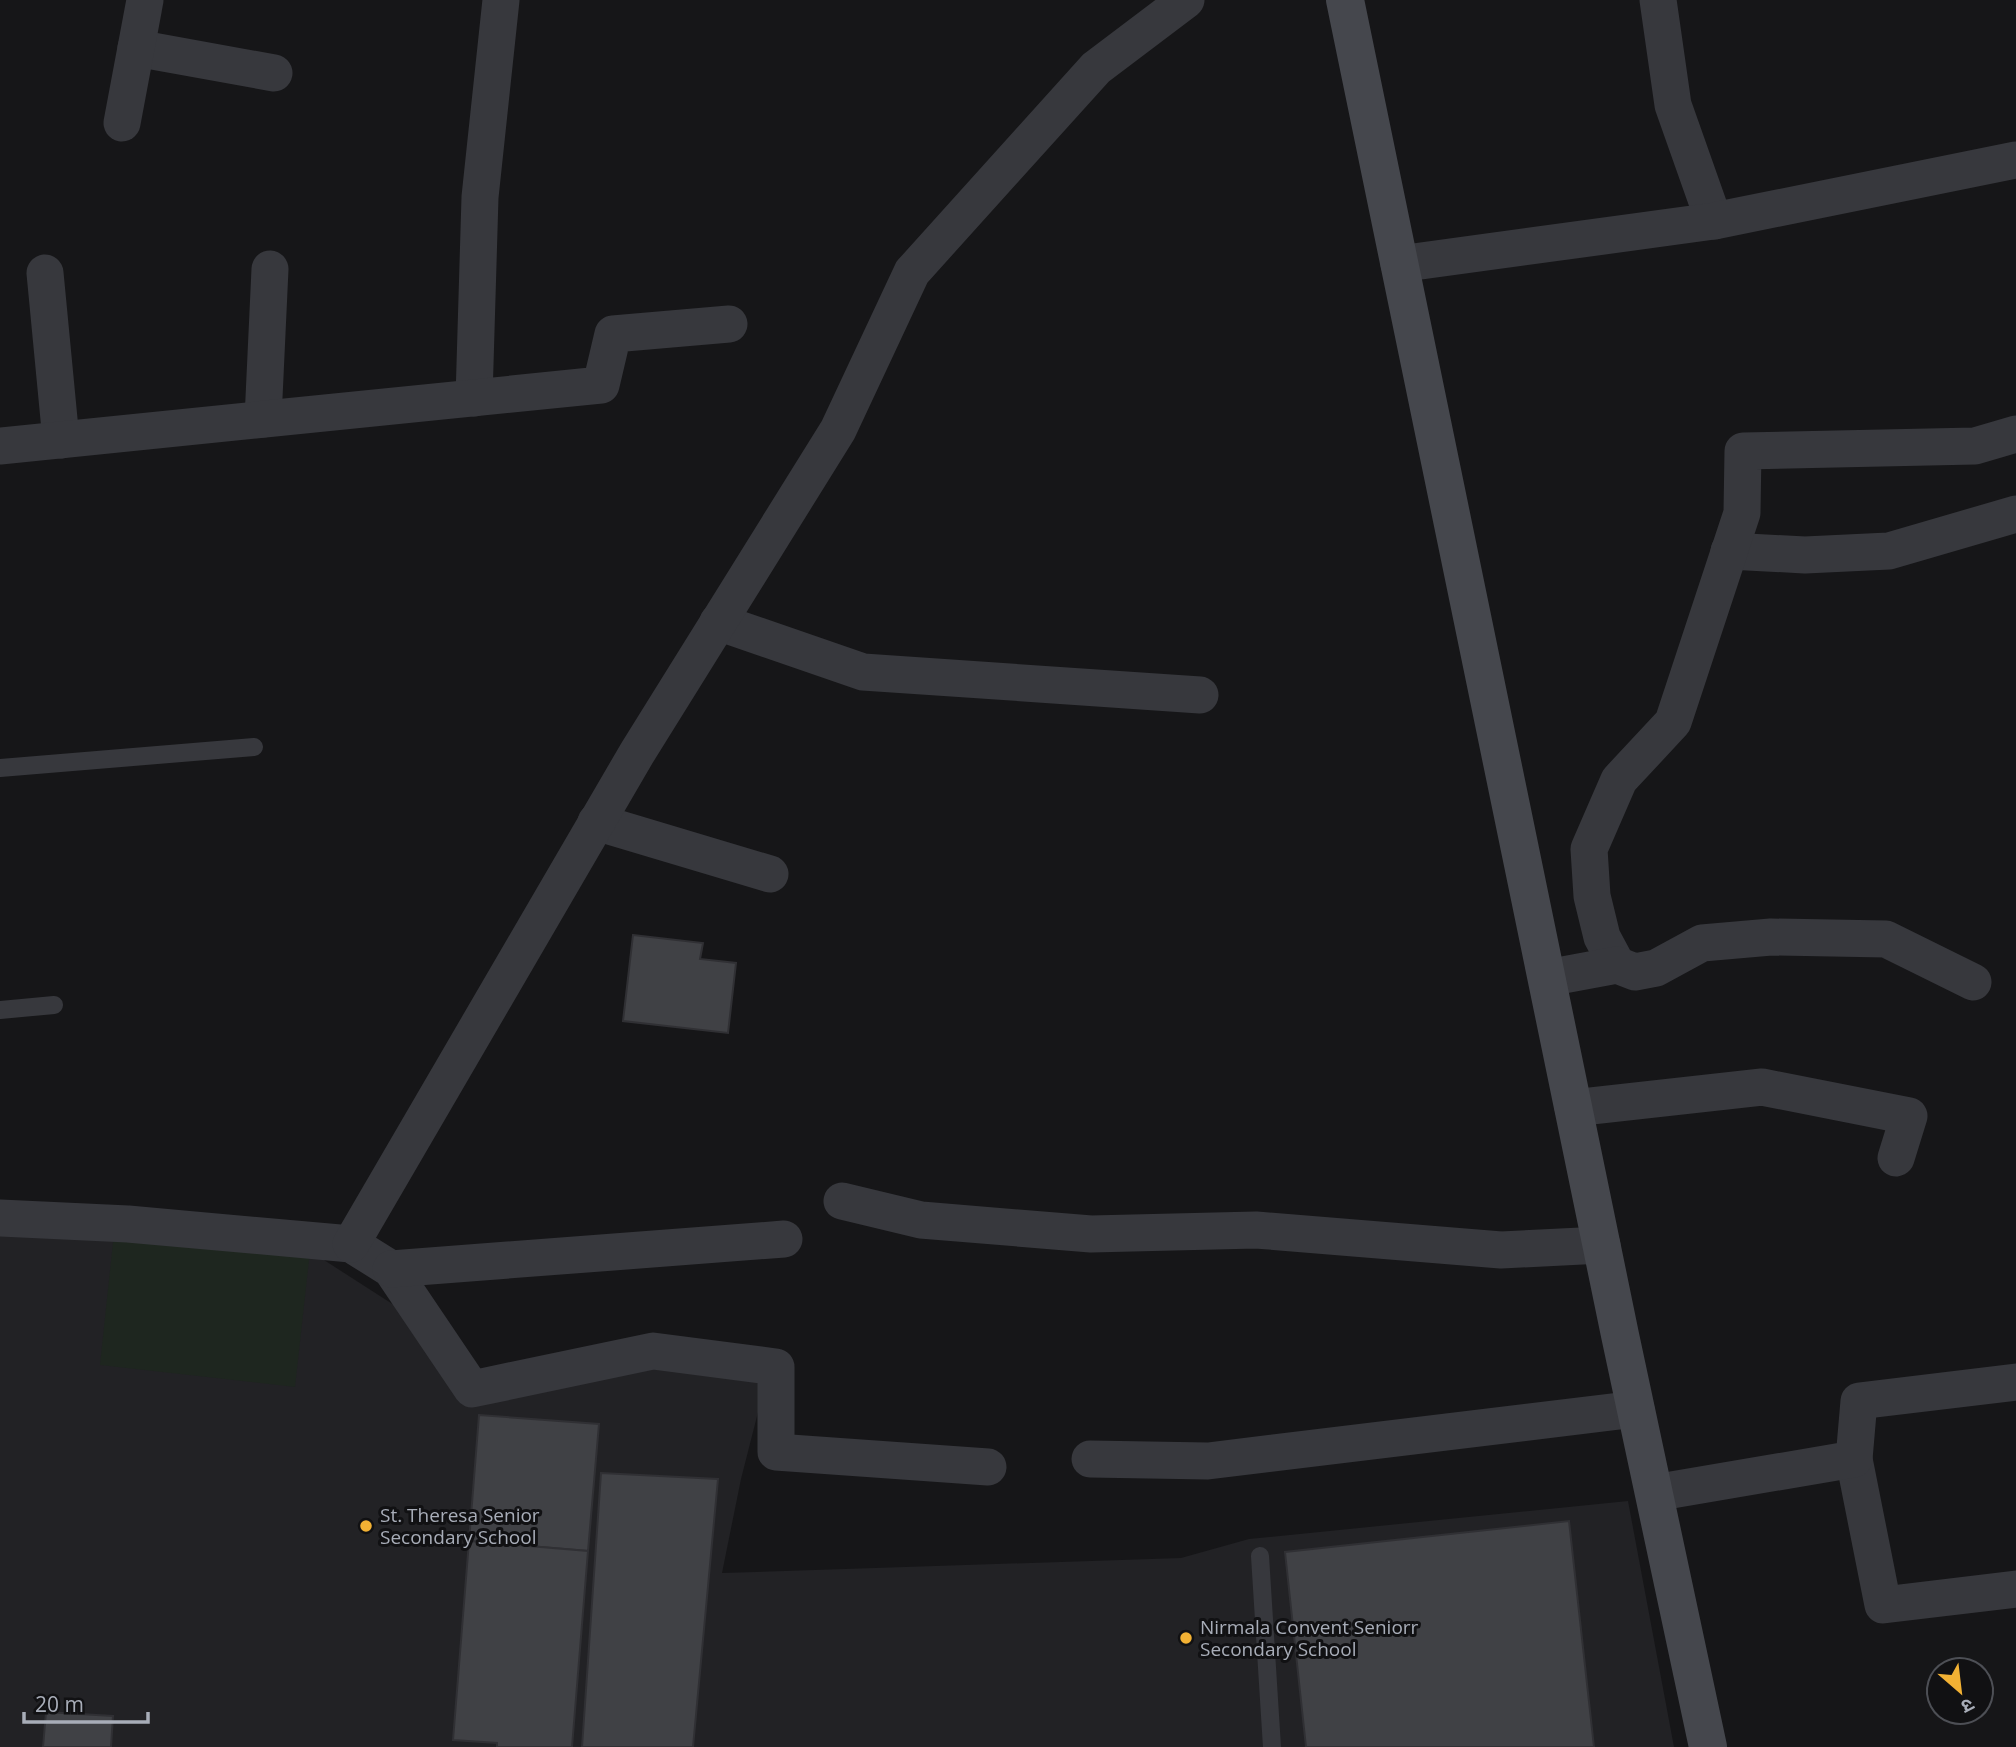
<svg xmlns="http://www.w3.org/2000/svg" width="2016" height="1747" viewBox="0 0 2016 1747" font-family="'Open Sans','Noto Sans Devanagari',sans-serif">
	<rect width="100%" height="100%" fill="#161618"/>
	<!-- built -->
	<path fill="#222225" d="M0 1230 310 1251 394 1305 463 1403 624 1367 727 1368 766 1381 741 1479 722 1573 1181 1558 1249 1539 1628 1501 1674 1747H0Z"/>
	<!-- green -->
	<path fill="#1e261f" d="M114 1233 310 1251 295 1387 100 1365Z"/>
	<!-- building -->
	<g fill="#404145" stroke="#303034" stroke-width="2">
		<path d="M633 935 703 943 700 959 736 963 728 1033 623 1021Z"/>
		<path d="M479 1415 599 1424 588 1551 469 1541Z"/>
		<path d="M601 1473 718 1479 693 1747H582Z"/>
		<path d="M1569 1521 1594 1747H1306L1285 1552Z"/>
		<path d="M469 1541 588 1551 572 1747H497V1743L453 1740Z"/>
		<path d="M46 1712 113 1716 111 1747H43Z"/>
	</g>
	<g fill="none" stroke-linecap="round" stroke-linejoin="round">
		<!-- lane -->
		<g stroke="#37383d" stroke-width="18">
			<path d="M0 768 254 747"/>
			<path d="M0 1010 54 1005"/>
			<path d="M1260 1556 1272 1747"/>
		</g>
		<!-- street -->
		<g stroke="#37383d" stroke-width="37">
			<path d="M1658 0 1673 105 1714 221"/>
			<path d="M136 48 274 73"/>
			<path d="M122 123 145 0"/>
			<path d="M1399 264 1714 221 2016 160"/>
			<path d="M45 273 61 440"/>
			<path d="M474 398 480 197 501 0"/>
			<path d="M263 419 270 269"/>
			<path d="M0 446 601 385 613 334 729 324"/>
			<path d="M1729 551 1805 555 1889 551 2016 514"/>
			<path d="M718 622 863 672 1200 695"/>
			<path d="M596 822 770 874"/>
			<path d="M1617 965 1602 937 1592 896 1589 849 1619 780 1673 722 1742 513 1743 451 1975 446 2016 434"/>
			<path d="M1547 978 1617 965 1635 972 1656 968 1702 943 1771 937 1886 939 1973 982"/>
			<path d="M1573 1108 1762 1087 1909 1116 1896 1158"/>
			<path d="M842 1201 921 1220 1091 1234 1256 1230 1501 1250 1602 1245"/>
			<path d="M0 1218 128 1224 351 1244 391 1269 472 1389 653 1351 776 1367V1452L988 1467"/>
			<path d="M351 1244 637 753 838 430 912 272 1096 68 1186 0"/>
			<path d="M391 1269 784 1239"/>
			<path d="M1090 1459 1208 1461 1636 1409"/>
			<path d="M1854 1459 1883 1605 2016 1589"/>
			<path d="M1654 1493 1854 1459 1859 1401 2016 1382"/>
		</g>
		<!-- secondary -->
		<path stroke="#45474d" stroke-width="38" d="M1345 0 1620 1335 1708 1747"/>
	</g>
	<!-- markers -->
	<g fill="#f2b134" stroke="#111113" stroke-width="2.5">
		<circle cx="366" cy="1526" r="7"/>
		<circle cx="1186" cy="1638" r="7"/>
	</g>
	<g text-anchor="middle" stroke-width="6" stroke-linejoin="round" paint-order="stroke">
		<!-- poi labels -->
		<g font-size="19" fill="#a8adb8" stroke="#111113" text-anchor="start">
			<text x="380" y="1522">St. Theresa Senior<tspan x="380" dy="22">Secondary School</tspan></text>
			<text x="1200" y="1634">Nirmala Convent Seniorr<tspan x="1200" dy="22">Secondary School</tspan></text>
		</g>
	</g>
	<!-- north arrow -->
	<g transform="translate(1960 1691) rotate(152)"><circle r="33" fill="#111113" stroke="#4d4f55" stroke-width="2"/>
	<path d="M0-5L12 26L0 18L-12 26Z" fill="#f2b134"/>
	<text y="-10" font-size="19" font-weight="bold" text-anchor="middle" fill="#a8adb8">उ</text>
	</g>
	<!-- scale -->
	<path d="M24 1712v10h124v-10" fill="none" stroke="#a8adb8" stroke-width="3.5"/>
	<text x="35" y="1712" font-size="21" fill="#a8adb8" stroke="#111113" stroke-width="5" paint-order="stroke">20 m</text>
</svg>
